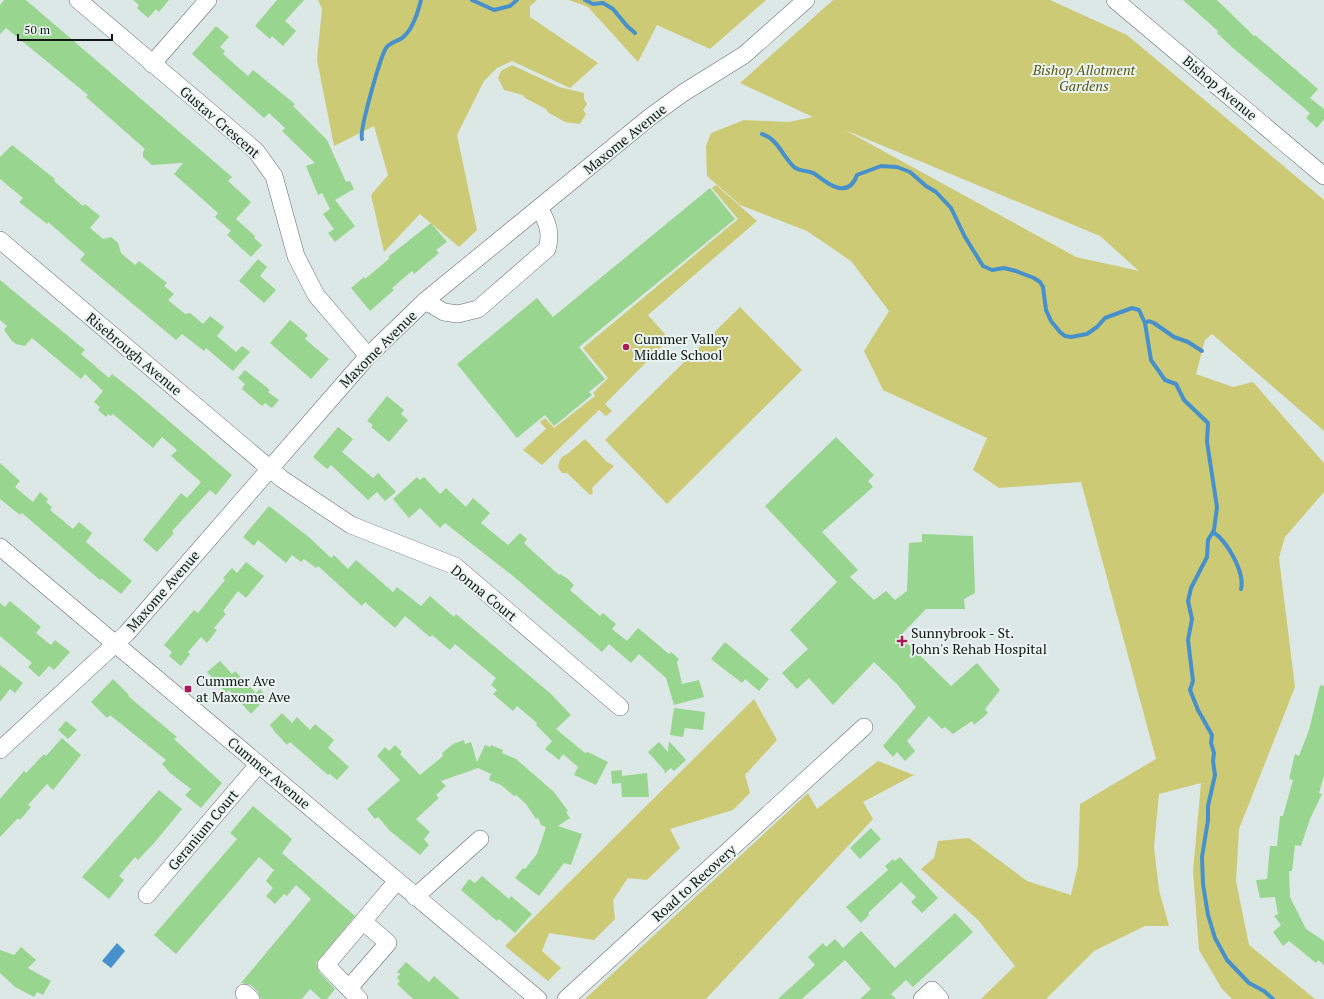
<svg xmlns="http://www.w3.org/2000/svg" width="1324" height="999" viewBox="0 0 1324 999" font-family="'PT Serif',serif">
	<rect width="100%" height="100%" fill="#dce8e5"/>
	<!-- green -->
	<g fill="#cdca76" fill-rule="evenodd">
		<path d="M318 0H537L530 6V17L598 63 570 88 512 61 497 68 484 81 457 135 477 230 459 247 420 214 384 252 371 195 388 175 374 126 334 146 317 60 322 9Z"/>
		<path d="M569 0H766L710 49 657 25 638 62 588 7Z"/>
		<path d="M833 0H1050L1127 35 1324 200V431L1212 334 1205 340 1196 374 1233 387 1253 382 1324 463V492L1285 537 1279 558 1295 687 1239 829 1236 881 1249 945 1315 999H1232L1222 989 1199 950 1193 871 1201 783 1159 794 1154 847 1159 890 1169 926H1145L1094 951 1046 999H981L1015 966 978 920 921 869 934 858 938 841 969 838 1027 881 1071 895 1078 865 1080 804 1156 759 1081 482 999 488 973 470 987 438 883 390 864 351 889 311 851 261 807 231 740 205 707 176 706 146 711 133 744 120 788 122 813 117 740 83ZM845 130 1100 236 1139 271 1076 257Z"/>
		<path d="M512 65 559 87 584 93V99L587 104 583 110 586 114 580 124 565 122 549 113 546 109 525 98 523 95 504 90 498 78 501 71Z"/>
		<path d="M716 185 757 221 648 315 669 339 605 404 612 411 606 416 599 410 542 465 523 450 546 429 540 422 545 418 554 428 595 396 593 393 608 378 583 348 738 219 712 188Z"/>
		<path d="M740 307 802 370 667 504 605 440Z"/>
		<path d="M585 439 607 462 614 466 592 488 593 493 590 495 567 473H562L558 467 560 460 563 456 566 455Z"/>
		<path d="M754 699 777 740 745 775 750 793 733 810 670 829 680 848 647 880 628 878 613 900 615 919 594 940 549 933 542 951 561 968 548 981 505 946Z"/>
		<path d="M878 761 914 775 863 802 873 819 706 999H585L808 793 817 809Z"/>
	</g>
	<!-- water -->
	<path fill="#4690cb" d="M117 943 125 951 111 968 102 961Z"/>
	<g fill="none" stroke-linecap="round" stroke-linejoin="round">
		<!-- stream -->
		<g stroke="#4690cb" stroke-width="4">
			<path d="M472 0 494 10 510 6 517 0"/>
			<path d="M585 0 593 4 603 3 613 9 627 26 635 33"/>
			<path d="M762 134C778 139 783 157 794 167 800 172 809 170 815 174 828 184 848 200 857 175L881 166 897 167 910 172 926 186 936 192 951 208 965 237 983 266 992 270 1004 268 1016 271 1034 278 1040 282 1043 287 1046 310 1051 321 1060 332 1065 336 1071 337 1087 334 1097 327 1105 318 1132 308 1139 310 1145 323 1151 360 1165 380 1176 384 1184 400 1208 423 1207 442 1217 507 1214 530 1208 540 1207 557 1191 588 1188 601 1192 619 1188 640 1193 681 1190 690 1198 710 1212 735 1211 743 1214 753 1213 761 1215 775 1208 806V820L1202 857 1203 884 1208 915 1215 938 1227 960 1249 983 1264 991 1273 999"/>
			<path d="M362 139C359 131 380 58 386 48 390 42 396 42 402 38 412 31 418 12 421 0"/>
			<path d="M1145 323 1149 321 1154 323 1174 337 1188 342 1202 351"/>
			<path d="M1213 532C1227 541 1245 572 1241 589"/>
		</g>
	</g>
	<!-- building -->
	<g fill="#98d68f">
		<path d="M4 0H26L232 177 228 181 251 202 236 219 255 236 254 238 262 245 251 257 227 235 231 231 215 217 218 213 174 174 183 163 152 165 143 157V152L145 149 86 97 88 95 6 28 0 34V5Z"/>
		<path d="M133 0H169L159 12 156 9 148 18 137 8 139 5Z"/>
		<path d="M277 0H304L285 21 296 31 283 46 272 36 270 39 255 26Z"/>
		<path d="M1183 0H1217L1254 36 1255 35 1318 89 1310 98 1324 109V119L1317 128 1306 118 1310 113 1233 48 1217 33 1218 31Z"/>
		<path d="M216 26 229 37 220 47 225 51 223 54 248 76 253 70 295 104 293 106 327 140 346 182 350 181 354 189 335 200 355 226 335 242 328 233 334 229 323 214 330 209 322 193 318 195 306 166 315 163 282 131 285 128 269 113 264 118 192 54Z"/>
		<path d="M12 145 55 179 54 181 83 206 85 204 100 216 90 228 103 239 111 237 118 243 121 253 135 265 139 261 167 283 164 286 174 294 168 300 185 314 190 313 203 324 210 316 224 327 217 336 236 352 242 346 250 352 233 371 206 348 204 351 182 334 176 340 80 260 85 254 48 222 47 224 19 202 23 198 0 179V157Z"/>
		<path d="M710 188 735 219 579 347 605 379 589 392 592 395 554 426 545 415 517 438 457 364 537 298 553 317Z"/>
		<path d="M431 223 447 242 436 250 439 253 414 274 412 271 392 288 394 290 370 311 351 288 364 277 365 279 390 258 388 257Z"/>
		<path d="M258 259 267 267 260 276 276 290 264 303 239 281Z"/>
		<path d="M0 280 85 350 81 354 109 378 112 374 136 393 232 475 216 495 210 490 208 492 172 531 174 533 157 552 143 540 181 493 187 498 201 482 171 456 177 450 162 437 153 448 113 414 111 416 108 414 106 417 98 410 100 407 94 402 103 391 85 374 81 379 32 338 25 346 16 344 12 341 4 330 7 326 0 320Z"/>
		<path d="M290 320 308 335 305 339 329 359 311 379 270 343Z"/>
		<path d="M245 370 270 390 268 392 279 400 272 408 265 403 262 406 242 389 245 384 238 378Z"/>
		<path d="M387 396 404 410 401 414 408 420 389 442 371 427 373 425 367 421Z"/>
		<path d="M338 427 353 439 342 452 373 478 378 473 396 492 385 501 377 492 368 500 331 465 327 469 313 457Z"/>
		<path d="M836 437 874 475 868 481 873 487 822 532 858 570 850 577 874 600 886 591 895 600 907 591 909 543 922 542V534L973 536 975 593 964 599 965 609H926L900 636 951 686 977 663 1000 690 985 709 988 713 974 725 972 721 953 734 945 727 942 729 929 716 907 741 915 751 905 761 897 752 893 757 883 746 916 707 896 683 874 662 833 705 809 678 797 689 782 673 808 649 790 630 837 582 765 506Z"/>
		<path d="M0 463 20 481 15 487 33 502 40 492 48 499 46 502 52 507 50 510 73 529 79 522 92 533 86 542 132 581 121 594 102 579 100 580 22 513 20 515 0 499Z"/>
		<path d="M417 477 420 480 424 477 440 494 446 488 466 507 473 498 490 513 481 523 508 545 520 533 527 539 524 543 529 548 559 575 560 574 568 579 574 585 570 590 600 616 603 613 616 624 612 629 627 641 638 628 669 654 671 652 679 659 677 662 682 684 699 680 704 697 674 705 666 678 639 654 631 663 609 644 602 652 513 576 445 523 440 528 420 508 409 518 393 499Z"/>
		<path d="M269 506 310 538 331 558 334 555 348 569 356 560 393 592 397 587 421 606 430 596 454 617 456 614 551 694 571 715 556 729 585 753 588 752 608 762 596 785 574 775 578 767 563 754 559 760 545 749 552 741 536 725 537 723 517 706 513 711 493 694 497 690 491 685 496 678 455 644 450 650 432 635 430 637 405 616 395 628 365 602 362 606 318 566 316 568 304 559 301 562 292 555 286 563 258 540 254 546 243 537Z"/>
		<path d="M246 562 264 576 246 598 238 591 223 611 226 614 214 628 217 630 207 643 201 637 188 652 190 654 181 666 169 656 172 652 164 645 194 610 198 613 225 580 223 578 232 568 237 573Z"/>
		<path d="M10 601 41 627 36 633 51 645 55 640 70 652 54 670 49 666 39 677 28 667 32 663 0 636V603L5 607Z"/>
		<path d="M725 642 769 679 759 691 745 679 742 683 711 659Z"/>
		<path d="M220 661 232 674 235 671 256 693 260 689 267 697 251 714 229 690 226 693 207 672Z"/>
		<path d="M0 665 23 683 15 693 10 689 0 702Z"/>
		<path d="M113 679 129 695 128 696 177 737 174 739 222 783 201 808 185 795 191 789 170 773 162 764 166 760 110 715 107 718 91 702Z"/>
		<path d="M1320 685 1324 686V776L1319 793 1322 794 1310 819 1301 846 1295 845 1292 871H1289L1290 897 1306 929 1324 941V965L1318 960 1316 963 1289 941 1283 946 1273 932 1281 925 1274 916 1278 914 1275 897 1260 898 1256 880 1267 879 1270 846H1277L1280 816H1283L1293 780 1289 779 1295 754 1299 756 1309 730Z"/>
		<path d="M674 708 705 712 703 730 685 728 683 737 670 735Z"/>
		<path d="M282 713 292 723 297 717 310 730 315 724 334 740 328 748 349 767 337 780 330 774 328 775 290 742 287 745 275 732 270 725Z"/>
		<path d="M66 721 77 730 68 739 58 730Z"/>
		<path d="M62 738 81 755 53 790 47 784 28 805 31 807 20 820 18 818 0 837V799L24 771 26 773 44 754 46 756Z"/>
		<path d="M464 740 465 744 471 742 477 762 485 745 490 747 491 745 503 750 502 753 516 759 554 792 568 811 566 812 570 818 558 826 582 834 571 865 564 863 539 896 515 878 523 868 525 869 537 854 546 827 541 825 538 818 536 819 526 804 516 795 514 796 501 785 489 780 491 774 478 768 441 781 446 786 436 795 439 798 416 819 430 832 424 839 429 845 420 855 390 831 378 817 375 819 367 809 400 780 377 756 385 747 389 751 395 745 402 752 400 754 420 775 443 756 442 753 453 744Z"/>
		<path d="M669 741 686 760 674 771 671 768 664 774 665 771 648 752 659 742 668 752Z"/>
		<path d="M622 770V776L647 773 649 797H622L621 783 612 784 611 771Z"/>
		<path d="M159 790 182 809 155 842 138 860 135 857 119 876 124 880 109 899 82 877Z"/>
		<path d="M253 806 292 839 282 853 355 916 316 963 319 972 335 989 327 999H321L310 989 302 999H261L258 992 251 985 241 983 311 899 296 885 287 896 284 894 275 904 266 896 273 888 266 881 274 870 259 857 176 954 154 935 237 839 230 833Z"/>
		<path d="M871 828 881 839 860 859 850 848Z"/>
		<path d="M900 857 938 898 922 913 911 902 916 897 901 882 868 913 869 915 861 923 846 907 888 870 885 866 893 859 895 861Z"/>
		<path d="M482 876 509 899 511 896 532 914 515 933 499 919 497 921 461 890 469 879 475 883Z"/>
		<path d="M955 913 973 932 913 987 906 980 891 994 896 999H860L871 989 845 960 802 999H778L815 965 808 957 823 943 826 947 835 939 843 948 861 931 895 968Z"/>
		<path d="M21 947 36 960 28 968 51 981 43 995 37 992 34 997 15 987 0 973V950L14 955Z"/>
		<path d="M406 962 429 982 434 976 460 999H413L397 984 400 981 397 978 400 974 397 972Z"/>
	</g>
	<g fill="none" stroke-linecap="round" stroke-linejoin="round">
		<!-- minor casing -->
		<g stroke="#636d6a" stroke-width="18">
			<g id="minor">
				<path d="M78 0 256 151 274 176 296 256 316 295 368 356"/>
				<path d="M1115 0 1324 176"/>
				<path d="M152 64 208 0"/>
				<path d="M0 240 282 479 351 525 455 566 620 707"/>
				<path d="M425 301 444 312 458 314 478 309 547 249C552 233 547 221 539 208"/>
				<path d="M0 547 538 999"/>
				<path d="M0 750 127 633 368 356 425 301 650 117 683 93 744 55 806 0"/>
				<path d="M147 895 258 765"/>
				<path d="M415 897 480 839"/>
				<path d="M349 988 388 943 363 921"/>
				<path d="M244 993 251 999"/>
				<path d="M359 999 326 965 397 881"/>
				<path d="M566 999 864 727"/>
				<path d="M922 999 932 990 940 999"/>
			</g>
		</g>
		<!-- minor -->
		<use href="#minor" stroke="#fff" stroke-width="17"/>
	</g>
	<!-- markers -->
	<g fill="#aa1b56" stroke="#eaf5f2" stroke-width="1.5">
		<circle cx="626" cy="347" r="4"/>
		<path d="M900 635h4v4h4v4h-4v4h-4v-4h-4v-4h4z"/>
		<rect x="184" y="685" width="8" height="8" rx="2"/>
	</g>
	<g text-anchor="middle" stroke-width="4" stroke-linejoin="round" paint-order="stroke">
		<!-- park labels -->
		<g font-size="14" font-style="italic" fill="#5b5812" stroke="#eaf5f2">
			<text x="1084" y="75">Bishop Allotment<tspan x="1084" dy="16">Gardens</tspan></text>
		</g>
		<!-- street labels -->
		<g font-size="14" fill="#131715" stroke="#eaf5f2">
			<text transform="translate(1220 88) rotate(40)" y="5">Bishop Avenue</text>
			<text transform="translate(220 122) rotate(41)" y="5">Gustav Crescent</text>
			<text transform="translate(625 139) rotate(-39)" y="5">Maxome Avenue</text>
			<text transform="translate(378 349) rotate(-45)" y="5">Maxome Avenue</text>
			<text transform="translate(134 354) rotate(40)" y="5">Risebrough Avenue</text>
			<text transform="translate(163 591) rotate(-49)" y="5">Maxome Avenue</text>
			<text transform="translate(484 593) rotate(39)" y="5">Donna Court</text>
			<text transform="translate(269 773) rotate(40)" y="5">Cummer Avenue</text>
			<text transform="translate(203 830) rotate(-50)" y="5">Geranium Court</text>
			<text transform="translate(694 883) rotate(-42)" y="5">Road to Recovery</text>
		</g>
		<!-- poi labels -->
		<g font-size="14" fill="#131715" stroke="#eaf5f2" text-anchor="start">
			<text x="634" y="344">Cummer Valley<tspan x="634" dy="16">Middle School</tspan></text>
			<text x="911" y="638">Sunnybrook - St.<tspan x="911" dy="16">John's Rehab Hospital</tspan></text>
			<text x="196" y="686">Cummer Ave<tspan x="196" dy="16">at Maxome Ave</tspan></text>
		</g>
	</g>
	<!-- scale -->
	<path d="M18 34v6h94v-6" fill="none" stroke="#131715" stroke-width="2"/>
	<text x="24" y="34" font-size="12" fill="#131715" stroke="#eaf5f2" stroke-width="3" paint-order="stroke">50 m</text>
</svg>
